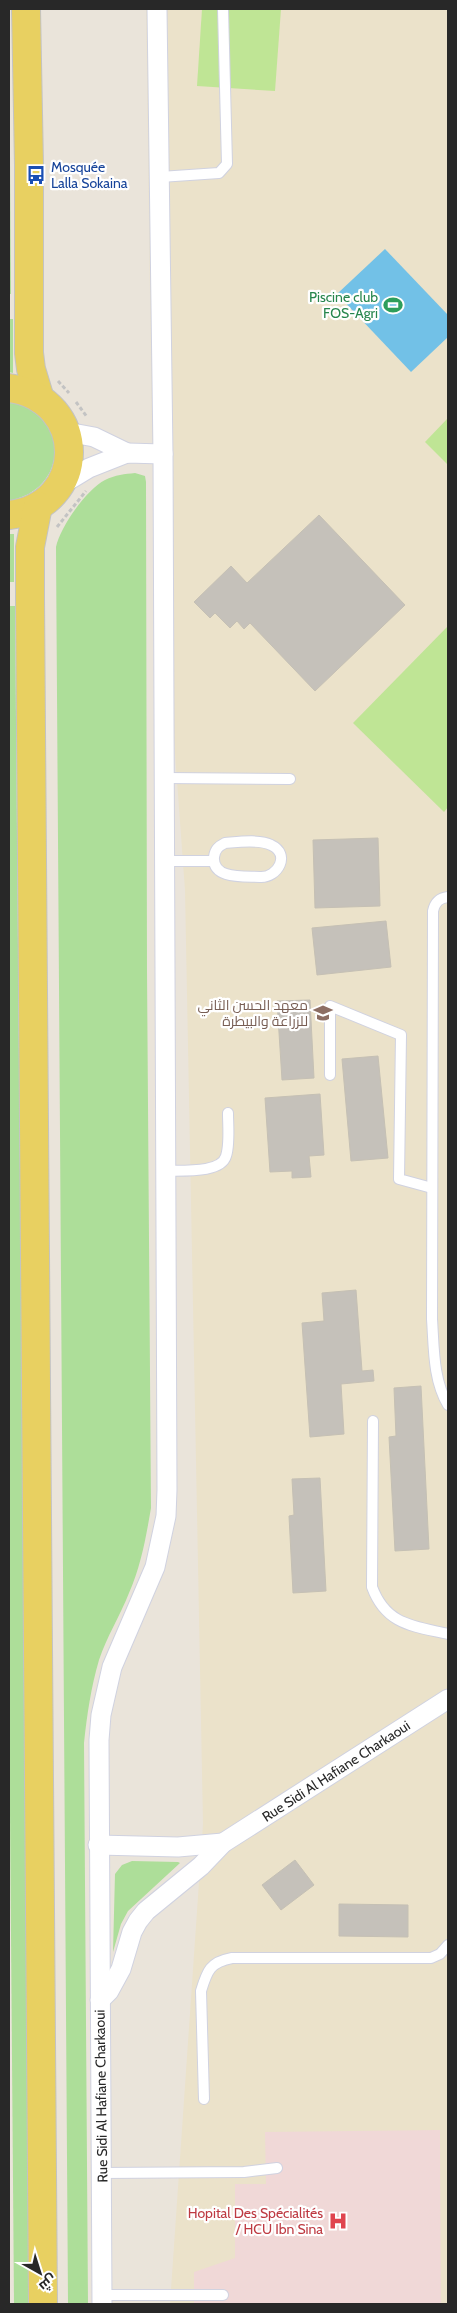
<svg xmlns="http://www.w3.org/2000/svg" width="457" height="2313" viewBox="0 0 457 2313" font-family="Cabin,Cairo,sans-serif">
	<rect width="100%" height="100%" fill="#eae4da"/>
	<!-- education -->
	<path fill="#ebe2ca" d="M146 9H448V2304H170L203 1824 185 890 152 438Z"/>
	<!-- medical -->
	<path fill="#f0d8d7" d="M440 2130 441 2304H194V2272L235 2258V2184H266L265 2132Z"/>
	<!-- green -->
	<g fill="#adde99">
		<path d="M9 9 11 294H9Z"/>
		<path d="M9 319H13V373L9 372Z"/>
		<path d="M9 403C65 404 74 486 12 500H9Z"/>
		<path d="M135 473 145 476 146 482 147 971 151 1508C146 1537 141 1566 129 1593 120 1616 107 1636 99 1660 91 1687 87 1715 84 1743L88 2304H68L56 547C60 527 87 489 105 480 115 475 125 474 135 473Z"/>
		<rect x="9" y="534" width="5" height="48"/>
		<path d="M9 606H15L30 2304H14L9 1689Z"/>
		<path d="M132 1861 178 1862 180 1863 128 1911 121 1924 113 1952 115 1874 122 1865Z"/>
	</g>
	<!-- pitch -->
	<g fill="#bfe595">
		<path d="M202 9H281L275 91 197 86Z"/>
		<path d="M448 418V465L425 442Z"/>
		<path d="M448 626V807L444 812 353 723Z"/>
	</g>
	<!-- water -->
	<path fill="#72c1e7" d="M385 249 448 315V337L411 372 337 294Z"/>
	<!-- building -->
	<g fill="#c5c1ba" stroke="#c5c0b4">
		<path d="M319 515 405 605 315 691 250 623 244 629 237 621 230 628 215 613 210 618 194 602 231 566 247 583Z"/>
		<path d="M378 838 380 906 315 908 313 840Z"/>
		<path d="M386 921 391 967 317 975 312 928Z"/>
		<path d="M310 1000 314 1078 282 1080 277 1001Z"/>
		<path d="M378 1056 388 1158 351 1161 342 1059Z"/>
		<path d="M320 1094 324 1155 309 1156 311 1177 292 1178V1171L270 1172 265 1098Z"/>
		<path d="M356 1290 362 1371 373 1370 374 1381 341 1384 344 1434 310 1437 302 1323 324 1321 322 1293Z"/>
		<path d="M421 1386 429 1549 395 1551 389 1437 396 1436 394 1388Z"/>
		<path d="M320 1478 326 1591 293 1593 289 1516 294 1515 292 1479Z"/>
		<path d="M295 1860 314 1885 281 1910 262 1885Z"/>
		<path d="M339 1904 408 1905V1937L339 1936Z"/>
	</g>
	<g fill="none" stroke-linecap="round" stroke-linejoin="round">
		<!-- lane casing -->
		<g stroke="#d0d2e0" stroke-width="12">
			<g id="lane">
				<path d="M160 177 219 173 227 164 223 9"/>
				<path d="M165 778 290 779"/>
				<path d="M225 843C238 842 260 839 271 845 291 854 278 878 260 877 245 876 212 880 214 857 215 849 219 846 225 843Z"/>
				<path d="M165 861H214"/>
				<path d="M448 897C439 898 435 902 433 911L432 1319C434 1348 433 1380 448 1405"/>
				<path d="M330 1075V1006L401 1035 399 1179 432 1188"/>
				<path d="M164 1171C180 1170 221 1174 226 1156 230 1144 228 1126 228 1113"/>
				<path d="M373 1421 372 1587C386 1625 413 1626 448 1634"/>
				<path d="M204 2099 201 1991C207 1971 210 1962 232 1958H431L440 1954 448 1945"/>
				<path d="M102 2173 244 2172 277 2168"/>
				<path d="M102 2295H223"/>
			</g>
		</g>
		<!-- street casing -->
		<g stroke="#d0d2e0" stroke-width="21">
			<g id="street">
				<path d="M67 432 94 437 127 453"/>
				<path d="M61 485 89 468 127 453 163 454"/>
				<path d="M98 1845 178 1847 223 1843"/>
				<path d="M100 2000 109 1991 121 1969 132 1932 138 1921 146 1911 201 1866 223 1843 448 1699"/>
				<path d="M102 2304 99 1740 101 1715 112 1667 155 1567 166 1516 167 1490 163 454 157 9"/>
			</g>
		</g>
		<!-- primary casing -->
		<g stroke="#c3c3c3" stroke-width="30">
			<g id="primary">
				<path d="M26 9 29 165V353L31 369 40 399"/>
				<path d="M9 388C89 399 89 506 9 515"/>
				<path d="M38 506 30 547V598L43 2304"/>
			</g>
		</g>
		<!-- path -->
		<g stroke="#c3c3c3" stroke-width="3" stroke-dasharray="4 2.5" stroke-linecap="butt">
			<path d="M58 381 69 393"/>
			<path d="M76 402 87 417"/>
			<path d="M57 527 86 491"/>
		</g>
		<!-- lane -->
		<use href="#lane" stroke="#fff" stroke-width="10"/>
		<!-- street -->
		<use href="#street" stroke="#fff" stroke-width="19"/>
		<!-- primary -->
		<use href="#primary" stroke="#e8d061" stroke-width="28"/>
	</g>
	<!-- icons -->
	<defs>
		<g id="bus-bare" transform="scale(1.5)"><path d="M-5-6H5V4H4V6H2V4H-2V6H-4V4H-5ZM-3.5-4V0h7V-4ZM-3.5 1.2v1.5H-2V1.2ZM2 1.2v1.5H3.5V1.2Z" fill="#1a4fb4" stroke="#fff" stroke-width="2.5" paint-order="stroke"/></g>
		<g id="stadium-bare" transform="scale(1.5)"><path d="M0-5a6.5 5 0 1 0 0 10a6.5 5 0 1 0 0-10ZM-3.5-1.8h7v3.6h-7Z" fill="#2e9e5b" stroke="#fff" stroke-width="2.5" paint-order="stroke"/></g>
		<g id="university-bare" transform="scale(1.5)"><path d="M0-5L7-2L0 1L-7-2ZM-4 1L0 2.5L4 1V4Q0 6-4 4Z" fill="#8d6e63" stroke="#fff" stroke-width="2.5" paint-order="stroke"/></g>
		<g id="hospital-bare" transform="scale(1.5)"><path d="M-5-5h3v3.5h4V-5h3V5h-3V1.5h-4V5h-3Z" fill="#e0444e" stroke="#fff" stroke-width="2.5" paint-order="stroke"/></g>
	</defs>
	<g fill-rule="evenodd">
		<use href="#bus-bare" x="36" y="175"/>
		<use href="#stadium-bare" x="393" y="305"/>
		<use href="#university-bare" x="323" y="1013"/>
		<use href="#hospital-bare" x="338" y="2221"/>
	</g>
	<g text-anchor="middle" stroke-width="4.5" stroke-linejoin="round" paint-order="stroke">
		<!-- transit labels -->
		<g font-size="14" fill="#164399" stroke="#fff" text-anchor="start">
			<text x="51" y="172">Mosquée<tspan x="51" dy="16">Lalla Sokaina</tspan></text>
		</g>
		<!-- leisure labels -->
		<g font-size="14" fill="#27864d" stroke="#fff" text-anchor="end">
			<text x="378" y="302">Piscine club<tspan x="378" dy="16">FOS-Agri</tspan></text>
		</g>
		<!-- education labels -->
		<g font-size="14" fill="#785e54" stroke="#fff" text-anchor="end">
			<text x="308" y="1010">معهد الحسن الثاني<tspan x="308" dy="16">للزراعة والبيطرة</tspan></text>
		</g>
		<!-- street labels -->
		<g font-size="14" fill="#282828" stroke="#fff">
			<text transform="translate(336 1771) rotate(-33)" y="5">Rue Sidi Al Hafiane Charkaoui</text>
			<text transform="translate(101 2096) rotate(-91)" y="5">Rue Sidi Al Hafiane Charkaoui</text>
		</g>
		<!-- health labels -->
		<g font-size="14" fill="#be3a42" stroke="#fff" text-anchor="end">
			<text x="323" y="2218">Hopital Des Spécialités<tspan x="323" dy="16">/ HCU Ibn Sina</tspan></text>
		</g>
	</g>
	<!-- border -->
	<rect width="457" height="2313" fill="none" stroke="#282828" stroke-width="20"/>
	<!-- north arrow -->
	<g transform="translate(40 2273) rotate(141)" stroke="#ffffff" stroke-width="4" paint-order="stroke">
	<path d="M0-4L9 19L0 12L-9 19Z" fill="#282828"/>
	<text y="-8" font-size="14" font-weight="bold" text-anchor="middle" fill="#282828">ش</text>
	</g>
</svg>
